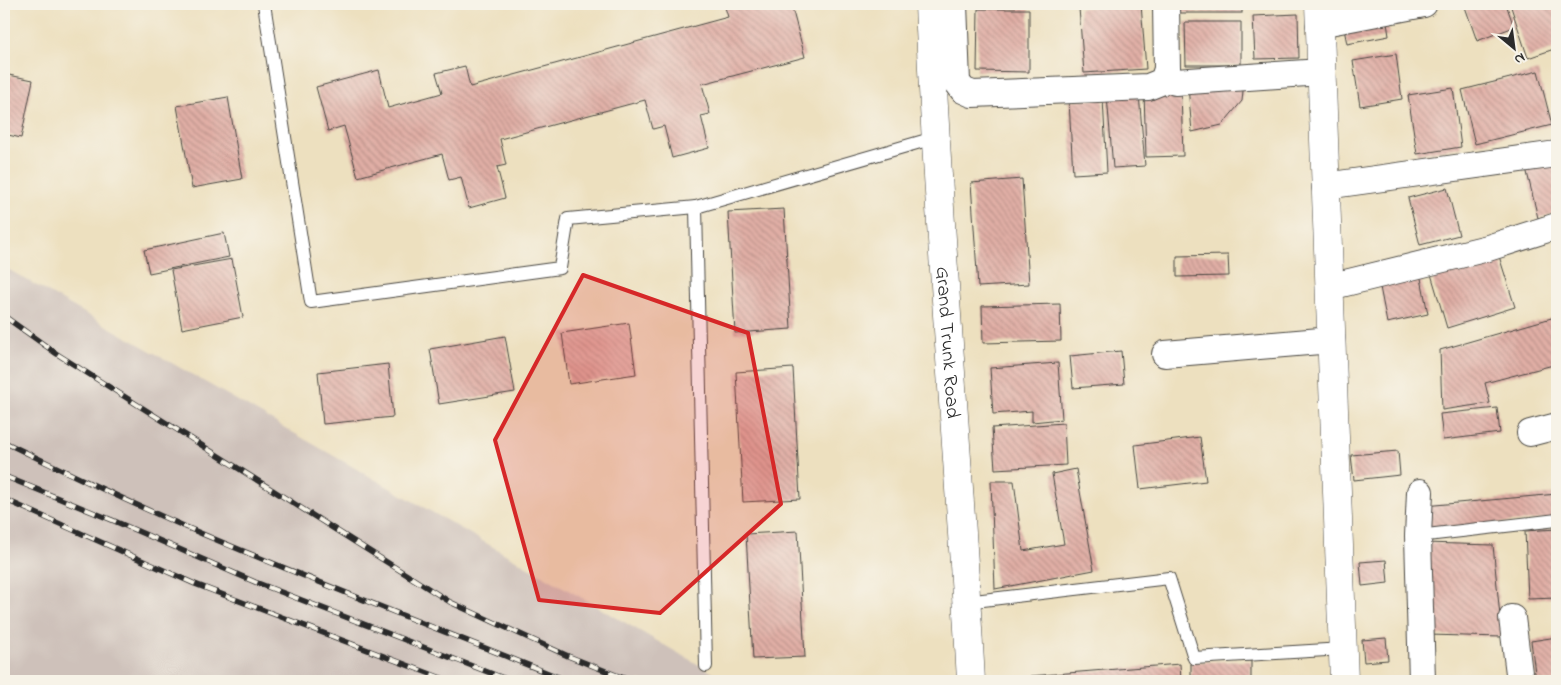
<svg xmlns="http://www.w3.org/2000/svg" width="1561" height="685" viewBox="0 0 1561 685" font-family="'Indie Flower',sans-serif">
	<defs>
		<pattern id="building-back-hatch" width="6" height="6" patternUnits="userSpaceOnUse" patternTransform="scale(1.25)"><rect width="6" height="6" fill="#e1afa6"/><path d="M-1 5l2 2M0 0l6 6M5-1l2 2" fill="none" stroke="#b78f87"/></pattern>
	</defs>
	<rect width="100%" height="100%" fill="#f7f3e8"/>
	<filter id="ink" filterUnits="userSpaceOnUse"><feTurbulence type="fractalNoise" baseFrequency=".02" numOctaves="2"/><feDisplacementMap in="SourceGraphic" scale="10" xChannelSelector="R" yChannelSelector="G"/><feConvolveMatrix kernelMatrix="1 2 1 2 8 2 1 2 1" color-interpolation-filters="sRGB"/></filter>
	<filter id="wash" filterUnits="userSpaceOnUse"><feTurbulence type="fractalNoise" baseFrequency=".0096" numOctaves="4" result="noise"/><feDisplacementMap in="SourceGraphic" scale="20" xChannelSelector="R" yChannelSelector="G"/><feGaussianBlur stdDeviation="1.12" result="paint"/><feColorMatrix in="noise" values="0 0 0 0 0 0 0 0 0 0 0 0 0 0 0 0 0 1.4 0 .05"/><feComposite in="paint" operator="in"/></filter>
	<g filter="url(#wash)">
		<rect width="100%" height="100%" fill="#ede0bf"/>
		<!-- railway -->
		<path fill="#cec1ba" d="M4 267 727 681H4Z"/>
		<g id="blocks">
			<!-- building -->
			<g fill="url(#building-back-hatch)">
				<path d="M724 4H791L805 57 702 84 710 114 701 116 709 148 672 158 664 126 653 129 645 100 500 139 506 165 497 167 505 198 469 208 461 177 449 180 442 154 358 177 344 126 328 131 316 87 379 70 388 108 442 93 436 73 465 66 470 87 728 17Z"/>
				<path d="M1141 4 1146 69 1084 73 1079 8Z"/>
				<rect x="1179" y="4" width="63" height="9"/>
				<path d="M1247 4H1301V6L1248 8Z"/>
				<path d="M1464 4H1506L1514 27 1477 41Z"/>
				<path d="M1510 4H1557V48L1528 58Z"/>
				<path d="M978 9H1029V72L977 71Z"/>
				<path d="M1298 14 1299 58 1255 59 1253 16Z"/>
				<path d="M1386 16 1389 36 1347 44 1343 24Z"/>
				<path d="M1185 22H1241V65H1186Z"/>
				<path d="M1396 54 1402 99 1360 106 1353 61Z"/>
				<path d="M1538 71 1552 125 1475 144 1462 90Z"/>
				<path d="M4 74 33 80 21 138 4 134Z"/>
				<path d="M1244 81 1242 101 1222 125 1192 132 1188 86Z"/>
				<path d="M1453 88 1461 147 1417 154 1408 95Z"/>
				<path d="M1181 91 1183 156 1146 157 1144 93Z"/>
				<path d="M1139 94 1145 166 1113 168 1107 96Z"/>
				<path d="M228 97 242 179 192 188 177 106Z"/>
				<path d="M1103 99 1107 172 1073 174 1069 101Z"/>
				<path d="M1557 160V213L1538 218 1526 168Z"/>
				<path d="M1022 179 1029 284 978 287 971 183Z"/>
				<path d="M1447 188 1459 235 1420 245 1408 198Z"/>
				<path d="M784 209 791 329 735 333 728 212Z"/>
				<path d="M224 233 229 257 149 273 144 250Z"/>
				<path d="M1498 253 1515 307 1447 328 1431 274Z"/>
				<path d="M1228 255 1229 276 1177 277V256Z"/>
				<path d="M232 259 243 317 182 329 171 270Z"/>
				<path d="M1420 273 1428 314 1387 323 1379 282Z"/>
				<path d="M1060 304 1061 341 983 343 982 306Z"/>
				<path d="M1555 317 1557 327V364L1485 383 1490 403 1442 410 1440 350Z"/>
				<path d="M629 323 636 374 569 384 562 333Z"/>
				<path d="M505 336 515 392 439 404 430 349Z"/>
				<path d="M1121 351 1124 384 1073 388 1070 356Z"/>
				<path d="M1058 363 1062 419 1032 422V411L993 414 990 368Z"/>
				<path d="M388 364 393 417 323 424 318 372Z"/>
				<path d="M793 368 800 499 743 502 736 372Z"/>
				<path d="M1497 408 1500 433 1443 440 1440 414Z"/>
				<path d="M1064 423 1066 465 995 469 992 428Z"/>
				<path d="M1200 437 1206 481 1140 489 1135 445Z"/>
				<path d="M1398 451 1400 475 1354 480 1351 455Z"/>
				<path d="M1076 469 1094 570 995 589 991 481H1014L1023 551 1064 544 1052 474Z"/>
				<path d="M1557 494V518L1426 530 1424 506Z"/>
				<path d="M1557 529V598L1528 599 1525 531Z"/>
				<path d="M798 531 805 657 753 659 746 534Z"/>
				<path d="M1424 543 1493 545 1502 637 1429 635Z"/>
				<path d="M1386 560 1388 583 1362 586 1360 562Z"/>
				<path d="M1557 637V681H1536L1531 641Z"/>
				<path d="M1386 638 1388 660 1364 662 1362 640Z"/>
				<path d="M1251 661V681H1191V662Z"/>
				<path d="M1180 664 1181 681H1030V676Z"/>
			</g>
		</g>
	</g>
	<g filter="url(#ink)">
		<use href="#blocks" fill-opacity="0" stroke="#484641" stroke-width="1"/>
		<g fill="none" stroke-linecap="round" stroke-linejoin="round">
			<!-- service casing -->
			<g stroke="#484641" stroke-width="14">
				<g id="service">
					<path d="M264 4 311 302 560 268 568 219 696 207"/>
					<path d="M1418 536 1557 520"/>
					<path d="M966 602 1169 578 1194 658 1343 649"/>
					<path d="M706 666 696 207 934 138"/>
				</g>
			</g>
			<!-- minor casing -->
			<g stroke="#484641" stroke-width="28">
				<g id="minor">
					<path d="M954 4 957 82 963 90 972 94 1148 87 1163 81 1167 69 1166 4"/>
					<path d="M1319 24 1424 4"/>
					<path d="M1175 82 1321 72"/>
					<path d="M1325 186 1557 154"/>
					<path d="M1329 287 1488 248 1557 226"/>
					<path d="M1165 354 1332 340"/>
					<path d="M1530 433 1557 426"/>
					<path d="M1420 492 1418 536 1422 681"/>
					<path d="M1512 618 1520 681"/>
				</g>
			</g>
			<!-- primary casing -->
			<g stroke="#484641" stroke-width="29">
				<g id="primary">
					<path id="s1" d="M929 4C938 230 959 455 971 681"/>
					<path d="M1319 4 1344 681"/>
				</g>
			</g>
			<!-- service -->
			<use href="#service" stroke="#fff" stroke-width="12"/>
			<!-- minor -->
			<use href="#minor" stroke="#fff" stroke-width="26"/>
			<!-- primary -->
			<use href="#primary" stroke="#fff" stroke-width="28"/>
			<!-- rail casing -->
			<g stroke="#2b2b2b" stroke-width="5.5">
				<g id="rail">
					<path d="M4 316 57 354 450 602 568 656 631 681"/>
					<path d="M4 442C64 471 124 500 186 527 312 581 441 630 568 681"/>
					<path d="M4 476 112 520 255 582 511 681"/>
					<path d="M4 499 195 584 449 681"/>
				</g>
			</g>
			<!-- rail -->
			<use href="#rail" stroke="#f7f3e8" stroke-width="4" stroke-dasharray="11" stroke-linecap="butt"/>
		</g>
	</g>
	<!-- marked area -->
	<path fill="#d62828" fill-opacity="0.2" stroke="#d62828" stroke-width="4" stroke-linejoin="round" d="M583 275 748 333 781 504 660 613 539 600 495 440Z"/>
	<g text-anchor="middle" stroke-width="4" stroke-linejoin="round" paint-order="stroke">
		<!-- street labels -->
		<g font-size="20" fill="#2b2b2b" stroke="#f7f3e8">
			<text dy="7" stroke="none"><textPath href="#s1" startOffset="339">Grand Trunk Road</textPath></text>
		</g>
	</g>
	<!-- margin -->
	<rect width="1561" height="685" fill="none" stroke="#f7f3e8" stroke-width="20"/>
	<!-- north arrow -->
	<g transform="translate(1514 48) rotate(151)" stroke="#f7f3e8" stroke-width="4" paint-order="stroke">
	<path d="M0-4L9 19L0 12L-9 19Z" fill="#2b2b2b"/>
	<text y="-8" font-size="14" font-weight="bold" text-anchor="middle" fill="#2b2b2b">N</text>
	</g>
</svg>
